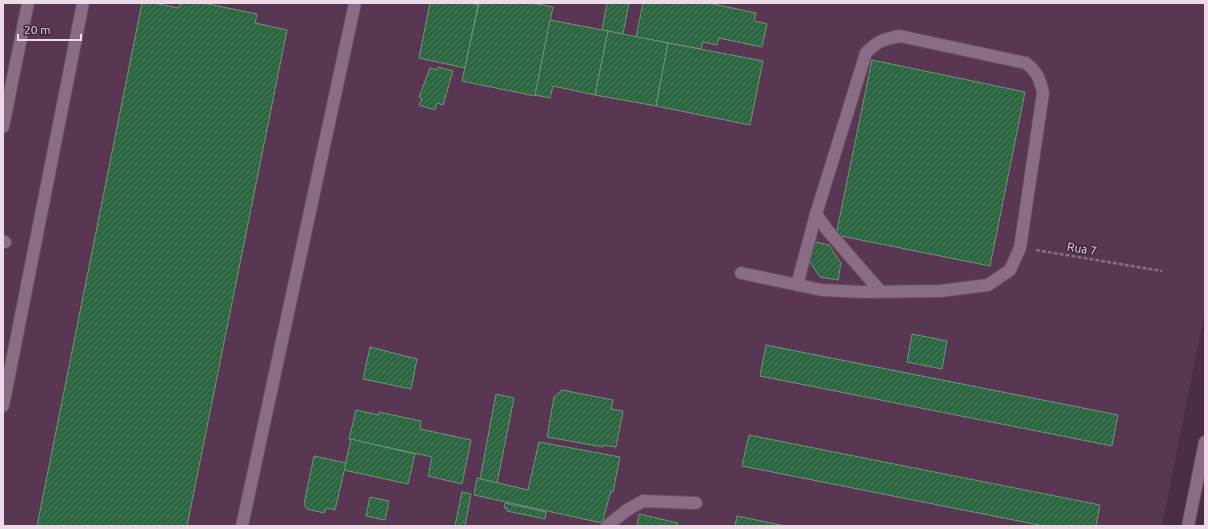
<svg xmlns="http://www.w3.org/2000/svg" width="1208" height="529" viewBox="0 0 1208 529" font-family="Ubuntu,sans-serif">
	<defs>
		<pattern id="building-hatch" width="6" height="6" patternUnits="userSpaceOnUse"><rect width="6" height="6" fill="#2b6641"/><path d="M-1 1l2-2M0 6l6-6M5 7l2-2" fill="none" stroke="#4a7b5c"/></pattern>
	</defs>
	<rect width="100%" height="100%" fill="#4a2e45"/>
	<!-- built -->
	<path fill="#593752" d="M3 3H1205V310L1162 526H3Z"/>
	<!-- building -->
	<g fill="url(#building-hatch)" stroke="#70937a">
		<path d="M142 3H153L179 8 181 3H203L257 14 255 23 287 30 187 526H37Z"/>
		<path d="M430 3H469L478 5 465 68 419 58Z"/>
		<path d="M479 3H532L553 7 535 96 462 81Z"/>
		<path d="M607 3H629L623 34 602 30Z"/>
		<path d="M643 3H708L756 13 754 21 767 24 762 47 719 38 717 45 703 42 701 49 636 37Z"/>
		<path d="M550 20 608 31 595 95 553 86 550 98 535 95Z"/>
		<path d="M608 31 668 43 656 106 595 95Z"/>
		<path d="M668 43 763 61 750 125 656 106Z"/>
		<path d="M872 60 1025 92 990 266 836 235Z"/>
		<path d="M438 67 453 71 443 105 437 103 435 110 419 105 422 98 419 97 430 68 437 70Z"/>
		<path d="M812 241 829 245 841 263 838 280 820 277 808 259Z"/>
		<path d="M912 334 947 341 942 369 907 362Z"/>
		<path d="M766 345 1118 415 1112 446 760 376Z"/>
		<path d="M370 347 417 359 411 389 363 379Z"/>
		<path d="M562 390 613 400 611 409 623 411 616 447 603 445V447L547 437 554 397Z"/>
		<path d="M496 394 514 398 497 483 480 479Z"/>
		<path d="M356 410 379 415V412L421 421 420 429 471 440 462 484 428 476 432 457 349 439Z"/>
		<path d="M749 435 1100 505 1096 526H1044L742 466Z"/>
		<path d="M351 439 415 454 408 484 344 470Z"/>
		<path d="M539 442 620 457 613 492 611 491 602 523 474 495 477 478 528 490Z"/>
		<path d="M314 456 346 463 335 510 326 508 324 513 307 509 304 504Z"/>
		<path d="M462 492 471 494 465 526H455Z"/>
		<path d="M370 497 389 501 385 520 366 516Z"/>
		<path d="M505 503 546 512 545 519 507 511 508 509 504 508Z"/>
		<path d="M639 514 678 523 677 526H637Z"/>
		<path d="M737 516 786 526H735Z"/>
	</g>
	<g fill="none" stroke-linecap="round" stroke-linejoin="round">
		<!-- lane casing -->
		<g stroke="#644d60" stroke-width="14">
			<g id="lane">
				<path d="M3 127 28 3"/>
				<path d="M816 214 828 231 881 292"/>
				<path d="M3 241 5 242"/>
				<path d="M741 273 822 290 863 292 940 291 988 285 1010 270 1020 248 1043 93C1040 79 1038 73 1026 63L900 36C884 39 877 41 866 53L816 214 797 285"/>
				<path d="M3 406 83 3"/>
				<path d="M242 526 355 3"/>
				<path d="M607 526 627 510 643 501 696 503"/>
			</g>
		</g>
		<!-- street casing -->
		<g stroke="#644d60" stroke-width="14">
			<path id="street" d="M1188 526 1205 442"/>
		</g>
		<!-- path -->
		<path stroke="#876e82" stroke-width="2.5" stroke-dasharray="4 2" stroke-linecap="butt" d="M1036 250 1162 271"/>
		<!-- lane -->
		<use href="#lane" stroke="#8b6c85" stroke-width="12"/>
		<!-- street -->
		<use href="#street" stroke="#8b6c85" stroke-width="12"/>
	</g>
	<g text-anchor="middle" stroke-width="3" stroke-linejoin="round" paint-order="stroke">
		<!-- street labels -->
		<g font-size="12" fill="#eddbe8" stroke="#3f243a">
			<text transform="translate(1082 249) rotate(9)" y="4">Rua 7</text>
		</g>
	</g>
	<!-- border -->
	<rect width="1208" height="529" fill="none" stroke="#eddbe8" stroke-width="8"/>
	<!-- scale -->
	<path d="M18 34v6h63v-6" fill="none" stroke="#eddbe8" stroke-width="2"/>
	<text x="24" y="34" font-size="12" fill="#eddbe8" stroke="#3f243a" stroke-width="3" paint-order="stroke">20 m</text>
</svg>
